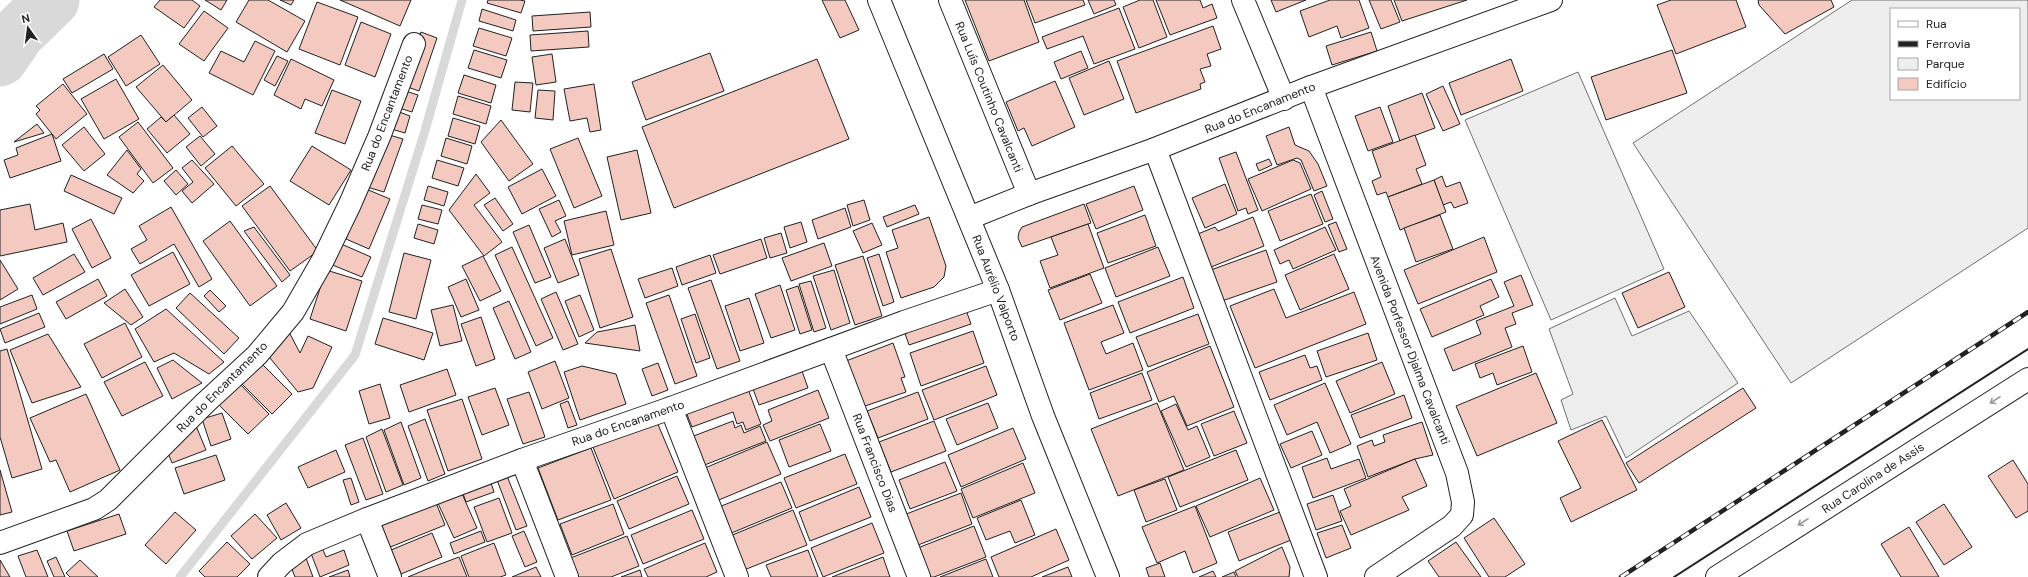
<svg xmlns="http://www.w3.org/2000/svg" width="2028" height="577" viewBox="0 0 2028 577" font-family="'DM Sans',sans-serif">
	<rect width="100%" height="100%" fill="#fff"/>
	<!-- green -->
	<g fill="#eee" stroke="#6f6f6f" fill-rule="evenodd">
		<path d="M1852 0H2028V228L1791 383 1633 143ZM1891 9H2019V99H1891Z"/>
		<path d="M1578 72 1664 269 1551 320 1465 120Z"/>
	</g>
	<!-- parking -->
	<path fill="#ededed" stroke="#6f6f6f" d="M1615 298 1632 336 1689 311 1738 383 1626 458 1606 416 1571 430 1561 400 1573 394 1549 329Z"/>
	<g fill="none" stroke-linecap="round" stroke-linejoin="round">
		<!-- stream -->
		<path stroke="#d9d9d9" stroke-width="9" d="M180 577 355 355 424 134 462 0"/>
		<!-- river -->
		<path stroke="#d9d9d9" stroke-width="55" d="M0 59 18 33 52 0"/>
	</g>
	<!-- building -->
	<g fill="#f3c9c0" stroke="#222">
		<path d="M160 0H192L200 6 184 28 154 7Z"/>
		<path d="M205 0H227L221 10Z"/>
		<path d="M249 0H268L305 21 287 52 236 22Z"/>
		<path d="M280 0H294L291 5Z"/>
		<path d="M340 0H411L400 26Z"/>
		<path d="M488 0H520L525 1 521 13 487 3Z"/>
		<path d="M822 0H845L859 30 840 38Z"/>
		<path d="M965 0H1024L1039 42 989 61Z"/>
		<path d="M1026 0H1083L1085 5 1035 23Z"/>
		<path d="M1088 0H1114L1116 5 1094 14Z"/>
		<path d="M1140 0H1153L1167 37 1139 48 1123 7Z"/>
		<path d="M1156 0H1200L1203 8 1212 4 1217 18 1170 35Z"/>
		<path d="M1271 0H1306L1276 12Z"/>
		<path d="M1330 0H1359L1369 28 1341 38 1337 26 1309 37 1300 11Z"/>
		<path d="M1369 0H1391L1400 22 1381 29Z"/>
		<path d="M1394 0H1467L1402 21Z"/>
		<path d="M1671 0H1736L1746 27 1676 54 1657 5Z"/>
		<path d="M1758 0H1831L1834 7 1785 34 1759 5Z"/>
		<path d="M317 2 358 17 340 65 299 49Z"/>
		<path d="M1119 8 1135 49 1094 64 1083 36 1047 49 1042 37Z"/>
		<path d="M482 9 516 20 513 31 479 21Z"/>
		<path d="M204 11 228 28 204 61 179 44Z"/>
		<path d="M590 12 591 27 533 31 532 16Z"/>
		<path d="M361 22 391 34 375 77 345 65Z"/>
		<path d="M1213 26 1221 49 1207 54 1211 66 1200 69 1205 82 1200 84 1201 89 1136 113 1117 61Z"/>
		<path d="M479 28 512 38 506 56 473 46Z"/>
		<path d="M588 31 589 47 531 51 530 35Z"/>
		<path d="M421 32 437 38 419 91 402 85Z"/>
		<path d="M1371 32 1377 51 1332 65 1326 46Z"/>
		<path d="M141 35 160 64 126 86 108 57Z"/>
		<path d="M255 41 275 51 253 95 209 73 221 51 244 62Z"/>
		<path d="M474 50 507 60 501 78 468 68Z"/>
		<path d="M1672 50 1687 93 1606 120 1591 77Z"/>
		<path d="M1081 51 1088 68 1061 79 1054 62Z"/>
		<path d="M710 53 724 91 646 120 632 82Z"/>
		<path d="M104 54 113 69 72 93 63 79Z"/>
		<path d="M552 54 556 82 536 85 532 57Z"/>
		<path d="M277 56 288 61 275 86 264 80Z"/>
		<path d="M291 59 334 80 322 106 305 99 301 109 274 95Z"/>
		<path d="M817 59 849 139 674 208 642 127Z"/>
		<path d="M1511 59 1523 91 1461 115 1449 83Z"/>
		<path d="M1109 61 1124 99 1084 115 1069 78Z"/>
		<path d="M163 65 192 100 166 122 136 87Z"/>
		<path d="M464 75 496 85 491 103 458 93Z"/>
		<path d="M116 79 139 119 104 139 81 99Z"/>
		<path d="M1055 81 1075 127 1032 146 1024 128 1018 131 1006 102Z"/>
		<path d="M515 82 533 83 530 112 512 110Z"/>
		<path d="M63 84 87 114 56 139 36 114 40 110 36 106Z"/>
		<path d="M594 84 601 130 590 132 587 118 570 121 564 89Z"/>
		<path d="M1443 86 1460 124 1443 131 1426 94Z"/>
		<path d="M332 90 361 101 345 144 315 133Z"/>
		<path d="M402 90 418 95 412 112 396 107Z"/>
		<path d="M538 90 555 91 553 120 535 118Z"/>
		<path d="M1422 93 1435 128 1400 141 1388 106Z"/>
		<path d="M458 96 491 106 486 124 453 114Z"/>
		<path d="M202 107 217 126 203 137 188 118Z"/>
		<path d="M1380 107 1393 142 1368 151 1355 116Z"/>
		<path d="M394 110 410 116 405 133 388 128Z"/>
		<path d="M174 115 190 134 167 153 147 129 161 117 166 122Z"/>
		<path d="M453 118 480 126 475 144 448 136Z"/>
		<path d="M501 120 533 164 509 181 481 142Z"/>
		<path d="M138 122 173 168 153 183 119 137Z"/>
		<path d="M37 124 44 133 14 142Z"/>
		<path d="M84 127 105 154 84 171 62 145Z"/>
		<path d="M1289 127 1295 145 1309 151 1318 164 1327 186 1314 191 1301 160 1297 158 1277 165 1266 136Z"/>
		<path d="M52 134 61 161 10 178 4 160 18 155 16 148Z"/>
		<path d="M386 134 403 139 384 192 367 187Z"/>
		<path d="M1415 135 1426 165 1416 169 1422 184 1388 197 1386 192 1377 195 1372 181 1381 177 1372 151Z"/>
		<path d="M200 136 215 154 201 166 186 147Z"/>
		<path d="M446 138 472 146 467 164 441 156Z"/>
		<path d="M578 138 602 196 574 208 550 149Z"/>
		<path d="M232 146 264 184 236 206 205 168Z"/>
		<path d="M312 146 351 170 329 205 290 181Z"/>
		<path d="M127 150 141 169 137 174 144 181 133 193 107 175Z"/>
		<path d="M637 150 651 213 621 220 607 157Z"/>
		<path d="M1236 152 1258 210 1248 214 1246 208 1238 211 1219 158Z"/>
		<path d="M1269 159 1272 165 1259 171 1256 164Z"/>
		<path d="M192 160 214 184 192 203 182 191 193 182 182 168Z"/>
		<path d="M437 160 464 168 458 186 432 178Z"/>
		<path d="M1293 160 1300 163 1311 189 1262 211 1248 179Z"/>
		<path d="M542 169 556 196 522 214 508 187Z"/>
		<path d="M176 170 188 184 176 195 164 181Z"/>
		<path d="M476 174 490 193 474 205 502 242 484 256 449 210Z"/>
		<path d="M71 175 122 198 114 214 64 191Z"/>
		<path d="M1442 176 1446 187 1460 182 1468 203 1454 208 1451 202 1443 205 1434 180Z"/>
		<path d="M1434 180 1446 212 1400 230 1388 197Z"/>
		<path d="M1225 184 1237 214 1205 228 1192 198Z"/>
		<path d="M270 186 318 251 290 271 242 206Z"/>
		<path d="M428 186 448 192 444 206 424 200Z"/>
		<path d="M1134 186 1143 210 1096 229 1086 204Z"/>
		<path d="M366 189 390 199 369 249 346 239Z"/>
		<path d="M1322 191 1333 219 1325 222 1314 195Z"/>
		<path d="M1311 194 1323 224 1280 241 1268 211Z"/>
		<path d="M495 198 513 224 503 231 484 205Z"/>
		<path d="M559 200 566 216 555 221 561 232 552 237 539 209Z"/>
		<path d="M864 200 870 220 853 226 847 205Z"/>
		<path d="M30 204 35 230 63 223 67 242 0 256V210Z"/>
		<path d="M1084 204 1091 223 1022 247 1018 238 1019 232 1022 227Z"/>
		<path d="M422 205 442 210 438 224 418 219Z"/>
		<path d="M915 205 919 214 887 227 883 217Z"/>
		<path d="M171 207 212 279 199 287 174 244 140 264 131 249 147 240 139 226Z"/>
		<path d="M845 208 851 227 818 239 812 220Z"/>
		<path d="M606 211 614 245 572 255 564 221Z"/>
		<path d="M1145 215 1156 246 1108 263 1097 233Z"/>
		<path d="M1440 215 1453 249 1416 262 1404 228Z"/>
		<path d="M929 217 946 266 944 277 934 287 901 298 886 252 898 248 892 230Z"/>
		<path d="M1253 217 1264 246 1206 269 1193 236 1215 227 1218 231Z"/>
		<path d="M91 219 111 258 92 268 72 229Z"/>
		<path d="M230 221 277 286 250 306 203 241Z"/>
		<path d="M801 222 807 242 790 248 784 227Z"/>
		<path d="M1336 222 1347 249 1339 252 1328 225Z"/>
		<path d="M872 223 882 245 863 253 853 231Z"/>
		<path d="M418 224 438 230 434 244 414 238Z"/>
		<path d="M1088 224 1104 268 1050 288 1040 261 1058 255 1051 237Z"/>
		<path d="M529 225 551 277 535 283 513 232Z"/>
		<path d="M254 227 290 275 282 282 244 231Z"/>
		<path d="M1325 227 1336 250 1293 269 1289 260 1280 264 1274 250Z"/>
		<path d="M781 233 787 253 770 258 764 238Z"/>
		<path d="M1484 237 1497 272 1418 304 1404 270Z"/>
		<path d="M565 239 579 275 558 283 544 248Z"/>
		<path d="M761 239 767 258 720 274 713 255Z"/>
		<path d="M339 243 371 257 362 277 330 264Z"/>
		<path d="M824 243 832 266 791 281 782 258Z"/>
		<path d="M512 247 553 338 536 346 495 255Z"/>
		<path d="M1158 247 1170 276 1116 297 1105 268Z"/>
		<path d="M611 249 633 317 600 328 579 259Z"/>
		<path d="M1266 250 1277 282 1219 302 1208 271Z"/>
		<path d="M173 252 190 284 149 306 131 275Z"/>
		<path d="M404 253 431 260 416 319 389 312Z"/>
		<path d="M74 254 85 272 43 295 33 278Z"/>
		<path d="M879 254 894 302 883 306 867 258Z"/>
		<path d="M1334 254 1349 289 1300 310 1285 275Z"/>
		<path d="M710 255 716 273 682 285 676 267Z"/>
		<path d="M483 256 501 291 480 301 462 266Z"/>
		<path d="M863 256 882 316 855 325 835 265Z"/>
		<path d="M0 260 18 289 0 300Z"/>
		<path d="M672 268 678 286 645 298 638 279Z"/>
		<path d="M326 270 362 281 346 331 310 319Z"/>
		<path d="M834 270 850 323 831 330 813 276Z"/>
		<path d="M1669 272 1685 307 1638 328 1622 293Z"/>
		<path d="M1090 274 1102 303 1060 320 1048 290Z"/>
		<path d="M1521 275 1533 305 1512 313 1516 324 1505 328 1512 347 1453 371 1444 349 1481 334 1476 321 1514 306 1504 282Z"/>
		<path d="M1183 277 1194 308 1130 333 1118 302Z"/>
		<path d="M98 279 107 296 66 319 56 302Z"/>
		<path d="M466 279 479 310 461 317 448 287Z"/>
		<path d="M1491 279 1499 297 1480 306 1484 315 1432 337 1420 309Z"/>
		<path d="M711 280 740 361 717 369 688 288Z"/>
		<path d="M811 281 826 328 814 332 799 284Z"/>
		<path d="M780 285 795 330 771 338 755 294Z"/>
		<path d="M798 286 812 330 800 334 786 290Z"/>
		<path d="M125 289 143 317 131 325 104 303Z"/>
		<path d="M1274 289 1286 318 1354 292 1366 324 1255 368 1230 306Z"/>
		<path d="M210 290 226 306 219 312 204 296Z"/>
		<path d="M556 292 578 344 563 350 541 299Z"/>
		<path d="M190 293 239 338 224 354 176 308Z"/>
		<path d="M32 295 37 309 0 324V307Z"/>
		<path d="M580 295 594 330 579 337 565 301Z"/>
		<path d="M669 295 697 376 675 384 646 303Z"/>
		<path d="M749 298 764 343 740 351 725 306Z"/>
		<path d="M509 301 531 352 515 359 493 308Z"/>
		<path d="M453 305 462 341 440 346 431 310Z"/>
		<path d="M1113 305 1124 333 1101 342 1106 354 1133 343 1143 370 1089 390 1064 323Z"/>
		<path d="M965 307 971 324 909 345 903 328Z"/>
		<path d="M166 309 224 362 209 374 174 353 154 362 135 329Z"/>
		<path d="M39 313 45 327 5 343 0 329Z"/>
		<path d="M695 314 710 358 696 363 681 319Z"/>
		<path d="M1198 314 1209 344 1148 367 1136 337Z"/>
		<path d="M481 317 495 359 476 366 461 324Z"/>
		<path d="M383 318 433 333 424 360 375 344Z"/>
		<path d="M125 323 142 357 102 378 84 344Z"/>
		<path d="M635 325 640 351 585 343 597 332Z"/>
		<path d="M973 331 984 363 921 386 910 353Z"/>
		<path d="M289 332 300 353 308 336 332 347 313 388 298 392 265 352Z"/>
		<path d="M1368 333 1377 360 1326 377 1317 351Z"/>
		<path d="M48 334 81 387 32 403 10 350Z"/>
		<path d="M893 343 905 377 901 378 906 392 862 407 846 361Z"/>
		<path d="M1210 346 1234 407 1187 426 1174 396 1159 402 1147 372Z"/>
		<path d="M1523 346 1532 372 1497 385 1493 373 1480 378 1475 364Z"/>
		<path d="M7 349 42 469 12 478 0 437V351Z"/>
		<path d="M1305 355 1310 368 1317 366 1322 380 1270 400 1259 372Z"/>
		<path d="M173 360 202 383 172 399 157 368Z"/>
		<path d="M555 361 569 398 542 409 528 372Z"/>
		<path d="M145 362 163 396 122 416 104 382Z"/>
		<path d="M260 362 292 394 272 414 240 382Z"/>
		<path d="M1382 362 1395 394 1350 413 1336 381Z"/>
		<path d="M658 363 668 390 652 396 642 369Z"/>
		<path d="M582 366 616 374 626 404 580 420 564 372Z"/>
		<path d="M986 366 997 395 934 420 922 390Z"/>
		<path d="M447 369 456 395 409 412 400 385Z"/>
		<path d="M802 371 808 388 759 405 753 389Z"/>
		<path d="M1142 373 1152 400 1099 419 1090 393Z"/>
		<path d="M1536 373 1557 423 1477 456 1456 406Z"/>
		<path d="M237 381 269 414 248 434 216 402Z"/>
		<path d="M1325 383 1351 444 1330 453 1317 422 1287 435 1274 405Z"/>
		<path d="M380 384 390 418 369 424 359 391Z"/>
		<path d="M495 388 509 425 482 435 468 397Z"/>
		<path d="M1743 388 1756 408 1639 483 1626 463Z"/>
		<path d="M748 389 761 424 746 430 743 422 737 424 733 412 692 427 686 412Z"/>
		<path d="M818 390 829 418 770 441 763 425 772 421 768 410Z"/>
		<path d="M529 392 545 437 523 444 507 399Z"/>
		<path d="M918 392 928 419 878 438 867 411Z"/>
		<path d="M86 394 120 470 70 492 56 460 50 462 30 418Z"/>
		<path d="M1404 395 1412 418 1360 438 1351 415Z"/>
		<path d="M462 399 482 459 448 471 427 410Z"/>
		<path d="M568 401 577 425 568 428 560 404Z"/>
		<path d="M988 403 998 428 957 445 946 419Z"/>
		<path d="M1157 403 1184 470 1118 496 1091 429Z"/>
		<path d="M1176 404 1188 430 1197 426 1210 457 1186 467 1161 411Z"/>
		<path d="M1234 411 1247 443 1214 456 1201 424Z"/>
		<path d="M222 413 231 439 211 446 202 419Z"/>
		<path d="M425 419 445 474 428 481 408 426Z"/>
		<path d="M1602 420 1637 490 1571 522 1560 498 1581 488 1558 441Z"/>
		<path d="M194 421 206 450 172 463 166 448Z"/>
		<path d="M733 421 735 428 741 425 744 433 760 426 766 441 702 466 691 437Z"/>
		<path d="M934 421 946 451 891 472 879 442Z"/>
		<path d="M401 422 421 478 404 485 384 430Z"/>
		<path d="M657 422 678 472 614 499 593 447Z"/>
		<path d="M1422 422 1433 455 1415 459 1368 477 1357 446 1372 440 1374 446 1385 442 1383 435Z"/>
		<path d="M820 424 831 451 789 467 779 440Z"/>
		<path d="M1013 428 1026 459 961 487 948 455Z"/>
		<path d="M382 429 403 485 386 492 366 437Z"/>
		<path d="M1312 431 1322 455 1291 468 1280 444Z"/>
		<path d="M363 438 383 494 366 500 345 445Z"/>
		<path d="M767 442 781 474 714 502 700 470Z"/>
		<path d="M591 448 611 500 558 520 538 468Z"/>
		<path d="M336 450 345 472 308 488 298 467Z"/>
		<path d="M1236 450 1248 480 1180 507 1168 477Z"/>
		<path d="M845 454 857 484 796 508 784 478Z"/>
		<path d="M216 455 225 480 184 494 175 468Z"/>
		<path d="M1327 458 1331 469 1359 459 1366 478 1313 498 1302 467Z"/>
		<path d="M1415 459 1427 486 1402 497 1409 510 1351 535 1340 511 1351 506 1344 489Z"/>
		<path d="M2013 460 2028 484V511L2016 518 1988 476Z"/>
		<path d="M945 462 957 491 910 509 899 480Z"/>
		<path d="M1023 463 1035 493 973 518 961 489Z"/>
		<path d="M0 470 12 512 0 515Z"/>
		<path d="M507 476 527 526 516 530 497 480Z"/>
		<path d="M677 476 689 504 629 529 617 501Z"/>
		<path d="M489 477 494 492 466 502 461 488Z"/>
		<path d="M351 478 359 502 351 505 343 480Z"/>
		<path d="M1260 478 1274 510 1210 537 1196 506Z"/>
		<path d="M1165 479 1177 510 1146 522 1134 490Z"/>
		<path d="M781 482 792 508 729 534 719 507Z"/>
		<path d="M859 487 871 517 810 541 799 512Z"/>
		<path d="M460 489 477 528 454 538 436 499Z"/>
		<path d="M961 493 972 524 913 547 901 516Z"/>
		<path d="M1333 495 1342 521 1316 530 1307 504Z"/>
		<path d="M434 498 445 525 388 548 378 521Z"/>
		<path d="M499 498 512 533 487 542 474 507Z"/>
		<path d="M1021 500 1035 535 1015 543 1010 531 986 540 977 518Z"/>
		<path d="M286 503 301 528 281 540 267 515Z"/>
		<path d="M613 504 624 534 572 555 560 524Z"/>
		<path d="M1944 504 1972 547 1944 565 1916 522Z"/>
		<path d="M1195 506 1217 563 1193 573 1185 551 1157 563 1142 527Z"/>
		<path d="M692 510 704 539 643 564 631 535Z"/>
		<path d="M793 510 807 545 744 570 730 536Z"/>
		<path d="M175 512 196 530 166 564 145 545Z"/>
		<path d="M1280 512 1291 540 1239 561 1228 532Z"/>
		<path d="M119 514 126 534 74 551 67 531Z"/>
		<path d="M255 514 277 538 252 559 231 536Z"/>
		<path d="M1494 518 1525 564 1505 577H1489L1464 538Z"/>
		<path d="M872 523 884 553 823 577 811 548Z"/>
		<path d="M1342 525 1351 548 1326 558 1317 533Z"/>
		<path d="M974 526 986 557 934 577H926L915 549Z"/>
		<path d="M1909 527 1939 577H1901L1881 544Z"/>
		<path d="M1056 529 1069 560 1031 577H999L991 557Z"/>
		<path d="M481 531 485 542 454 554 450 543Z"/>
		<path d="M524 531 537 562 525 567 512 536Z"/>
		<path d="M432 533 442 557 401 574 391 550Z"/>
		<path d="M627 536 639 566 611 577H576L568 559Z"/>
		<path d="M227 542 250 564 237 577H205L199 571Z"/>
		<path d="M1456 542 1481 577H1439L1428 561Z"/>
		<path d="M320 543 326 557 344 550 349 565 320 577 309 548Z"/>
		<path d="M494 543 506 575 500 577H469L461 556Z"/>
		<path d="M705 543 717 572 706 577H648L644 569Z"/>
		<path d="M1282 547 1290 567 1289 577H1238L1235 571Z"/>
		<path d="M37 550 48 577H26L18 556Z"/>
		<path d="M808 550 818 577H771L766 565Z"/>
		<path d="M56 557 65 577H54L47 561Z"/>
		<path d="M459 557 467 577H408L427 569Z"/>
		<path d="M883 557 890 577H832Z"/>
		<path d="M306 558 313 577H295L290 564Z"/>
		<path d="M986 559 993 577H940Z"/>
		<path d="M0 560 10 577H0Z"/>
		<path d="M80 560 98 577H70L66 573Z"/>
		<path d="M1160 563 1165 577H1149L1146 568Z"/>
		<path d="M536 567 541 577H512Z"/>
		<path d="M1068 567 1072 577H1042Z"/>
		<path d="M348 570 350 577H329Z"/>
		<path d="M640 570 642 577H621Z"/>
		<path d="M1213 571 1216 577H1199Z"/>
		<path d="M1234 572 1236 577H1222Z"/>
	</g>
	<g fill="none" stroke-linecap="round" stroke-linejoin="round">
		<!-- minor casing -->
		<g stroke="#222" stroke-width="24">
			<g id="minor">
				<path d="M950 0 1029 194"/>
				<path d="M1243 0 1284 99"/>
				<path d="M1311 87 1457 473 1463 502 1462 515 1452 526 1376 577"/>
				<path d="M1155 149 1316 577"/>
				<path d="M969 218 1029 194 1155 149 1311 87 1551 0"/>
				<path d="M831 349 919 577"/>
				<path d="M671 408 737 577"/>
				<path d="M522 460 567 577"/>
				<path d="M367 519 390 577"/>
				<path d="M0 543 94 509 108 500 205 403 257 355 293 312 323 260 350 204 379 137 414 44"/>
				<path d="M269 577 282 563 307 544 367 519 522 460 671 408 904 322 998 290"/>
				<path d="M1717 577 2028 379"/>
			</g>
		</g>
		<!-- major casing -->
		<g stroke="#222" stroke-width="24">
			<path id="major" d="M879 0 998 290 1043 416 1108 577"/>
		</g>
		<!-- minor -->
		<use href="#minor" stroke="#fff" stroke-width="22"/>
		<!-- major -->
		<use href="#major" stroke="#fff" stroke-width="22"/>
		<!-- rail casing -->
		<g stroke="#222" stroke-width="4.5">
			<path id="rail" d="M1621 577 2028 312"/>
		</g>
		<!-- rail -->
		<use href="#rail" stroke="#fff" stroke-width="3" stroke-dasharray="9" stroke-linecap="butt"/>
		<!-- wall -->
		<path stroke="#222" stroke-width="2" d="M1674 577 2028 349"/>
	</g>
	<!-- one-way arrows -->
	<defs><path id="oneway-shaft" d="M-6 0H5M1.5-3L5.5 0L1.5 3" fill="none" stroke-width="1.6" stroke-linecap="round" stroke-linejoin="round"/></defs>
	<g stroke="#9c9c9c">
		<use href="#oneway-shaft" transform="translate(1995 400) rotate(147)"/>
		<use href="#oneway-shaft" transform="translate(1803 522) rotate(147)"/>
	</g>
	<g text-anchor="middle" stroke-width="3" stroke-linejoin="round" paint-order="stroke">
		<!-- street labels -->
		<g font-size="12" fill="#222" stroke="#fff">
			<text transform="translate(989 97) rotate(68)" y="4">Rua Luís Coutinho Cavalcanti</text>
			<text transform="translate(1260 108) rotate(-22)" y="4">Rua do Encanamento</text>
			<text transform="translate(387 113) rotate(-69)" y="4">Rua do Encantamento</text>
			<text transform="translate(996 288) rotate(69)" y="4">Rua Aurélio Valporto</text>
			<text transform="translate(1410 350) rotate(69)" y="4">Avenida Porfessor Djalma Cavalcanti</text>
			<text transform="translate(222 387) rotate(-45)" y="4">Rua do Encantamento</text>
			<text transform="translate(628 423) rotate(-19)" y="4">Rua do Encanamento</text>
			<text transform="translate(875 463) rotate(69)" y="4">Rua Francisco Dias</text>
			<text transform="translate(1873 478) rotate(-33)" y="4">Rua Carolina de Assis</text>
		</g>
	</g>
	<!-- legend -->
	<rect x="1890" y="8" width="130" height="92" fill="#ffffff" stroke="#a7a7a7"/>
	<rect x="1898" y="21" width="20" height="6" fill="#ffffff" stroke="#a7a7a7"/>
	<text x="1926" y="28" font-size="12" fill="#222222">Rua</text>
	<rect x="1898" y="41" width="20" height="6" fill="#222222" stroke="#a7a7a7"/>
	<text x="1926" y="48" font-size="12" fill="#222222">Ferrovia</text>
	<rect x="1898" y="58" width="20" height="12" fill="#eeeeee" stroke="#a7a7a7"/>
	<text x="1926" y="68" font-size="12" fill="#222222">Parque</text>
	<rect x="1898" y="78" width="20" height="12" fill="#f3c9c0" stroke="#a7a7a7"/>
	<text x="1926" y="88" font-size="12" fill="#222222">Edifício</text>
	<!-- north arrow -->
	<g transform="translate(28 28) rotate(346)" stroke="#ffffff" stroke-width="3" paint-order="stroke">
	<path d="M0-3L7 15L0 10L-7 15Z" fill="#222222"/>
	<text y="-6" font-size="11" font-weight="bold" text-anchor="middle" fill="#222222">N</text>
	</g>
</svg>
